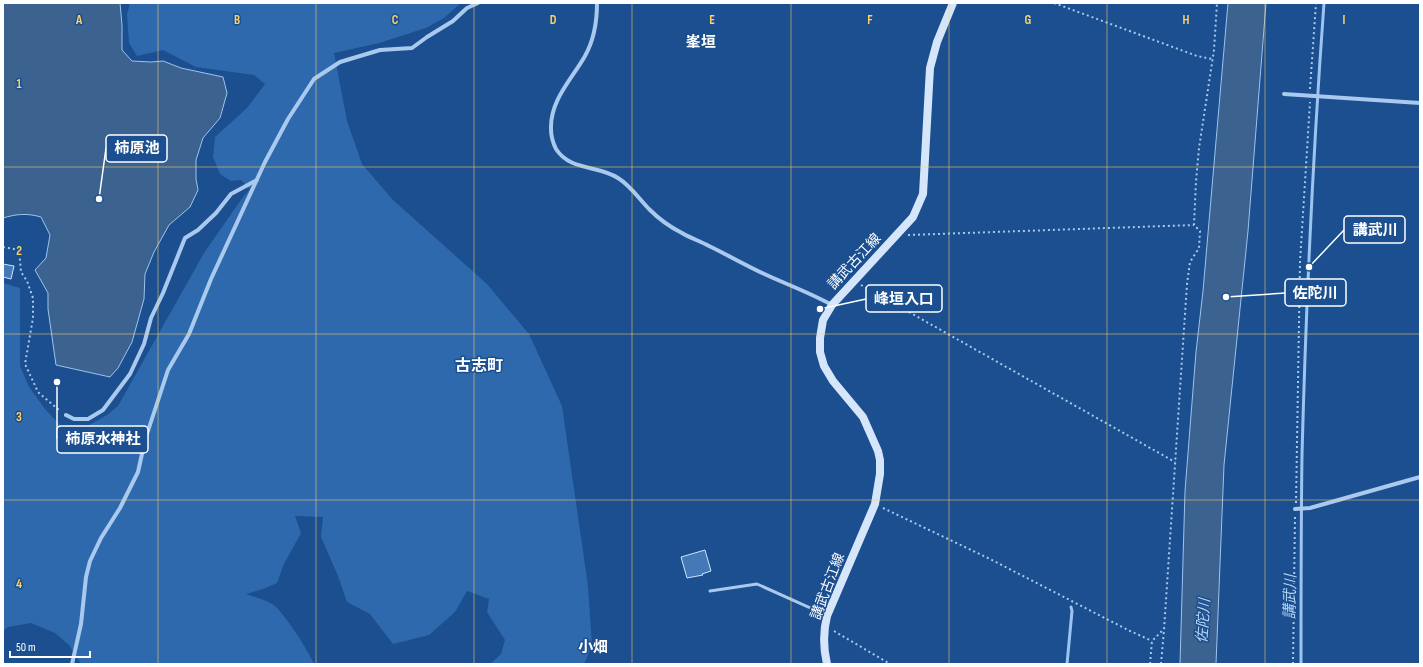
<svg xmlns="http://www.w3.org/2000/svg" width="1423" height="667" viewBox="0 0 1423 667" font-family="'Sofia Sans Condensed','Noto Sans JP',sans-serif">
	<rect width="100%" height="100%" fill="#1b4f8f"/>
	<!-- green -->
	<path fill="#2e69ad" d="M130 3H461L444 18 426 28 379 43 334 53 347 121 362 164 393 200 487 284 529 334 562 406 588 586 592 645 584 664H490L501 654 505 640 487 612 489 599 467 591 455 612 429 635 393 644 370 614 347 602 338 576 321 537 323 517 295 516 301 533 284 564 277 583 263 589 246 594C254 597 264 599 272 604 283 610 309 652 314 664H81L69 645 55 633 31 623 8 627 3 631V283L20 288V366L29 387 45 409 63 428H84L107 415 118 406 204 253 243 197 250 189 241 180 231 181 220 174 213 157 215 137 247 108 265 84 254 75 196 67 163 50 137 56 129 43 127 15Z"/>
	<!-- water -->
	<g fill="#3c6290" stroke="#9cc4f0">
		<path d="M3 3H120L122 25V50L132 61 151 62 163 61 181 68 223 77 227 93 220 118 203 138 196 160V179L198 190 190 207 169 225 154 252 145 274 144 299 132 342 118 368 110 377 56 365 48 309V293L35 270 46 258 50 235 41 217C27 213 16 214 3 218Z"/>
		<path d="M1228 3H1266L1248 231 1224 465 1216 664H1180L1185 491 1196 352 1203 291Z"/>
	</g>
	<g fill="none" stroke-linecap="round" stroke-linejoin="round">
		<!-- stream -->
		<g stroke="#9cc4f0" stroke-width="3">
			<path d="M1067 664 1072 611 1071 607"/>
			<path d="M1301 664C1301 594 1301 524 1302 455 1306 304 1313 153 1324 3"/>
		</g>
	</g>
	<!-- building -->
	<g fill="#4478b7" stroke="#cfe3fa">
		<path d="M3 264 14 266 11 279 3 277Z"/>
		<path d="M705 550 711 571 702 574 703 575 687 578 681 557Z"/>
	</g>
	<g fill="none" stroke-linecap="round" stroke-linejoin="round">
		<!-- path -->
		<g stroke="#a9c9ee" stroke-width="2" stroke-dasharray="2 3" stroke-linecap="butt">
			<path d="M1054 3 1197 56 1212 59"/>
			<path d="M1310 89 1316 3"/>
			<path d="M908 235 1194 225"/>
			<path d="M3 247 19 250 21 272 27 281 33 298V318L25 364 38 392 60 411"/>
			<path d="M861 285 1175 462"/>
			<path d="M1296 503 1300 262 1310 102"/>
			<path d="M883 508 990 559 1128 630 1152 641"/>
			<path d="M834 631 890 664"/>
			<path d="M1150 664 1152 641 1163 630"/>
			<path d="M1161 664 1164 630 1187 284 1190 262 1199 248 1200 231 1194 225 1196 181 1199 148 1214 50 1217 3"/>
			<path d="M1293 664 1295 515"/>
		</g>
		<!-- lane -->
		<path stroke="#a9c9ee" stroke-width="3" d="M710 591 757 584 826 615"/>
		<!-- street -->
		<g stroke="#a9c9ee" stroke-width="4">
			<path d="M597 3C597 21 594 40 585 56 572 79 550 100 551 129 551 136 553 143 556 149 570 171 598 165 618 178 631 186 639 199 650 210 659 219 670 227 682 233 690 238 700 241 709 246 730 256 750 268 771 277 791 286 812 294 832 305"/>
			<path d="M1284 94 1420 103"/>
			<path d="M66 415 74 419H88L103 410 130 374 144 344 151 318 163 293 185 238 198 230 216 213 231 194 257 180"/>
			<path d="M1295 509 1310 508 1420 477"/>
			<path d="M72 664 81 624 86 577 90 561 101 538 120 508 138 472 145 440 168 370 189 334 211 279 265 162 288 119 314 79 340 62 380 50 412 48 427 37 453 21 467 8 478 3"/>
		</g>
		<!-- secondary -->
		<path stroke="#d6e6fa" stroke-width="8" d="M827 664C823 647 823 632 827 616L875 504 880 474V460L878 451 863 417 833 381 824 366 820 352V338L823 320 832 305 913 217 923 194 930 68 937 42 953 3"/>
	</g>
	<!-- grid -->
	<path fill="none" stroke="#ffd166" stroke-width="1" stroke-opacity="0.55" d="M158 3V664M316 3V664M474 3V664M632 3V664M791 3V664M949 3V664M1107 3V664M1265 3V664M3 167H1420M3 334H1420M3 500H1420"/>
	<g text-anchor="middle" stroke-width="3" stroke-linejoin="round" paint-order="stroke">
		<!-- street labels -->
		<g font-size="14" fill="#fff" stroke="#1b4f8f">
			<text transform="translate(854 261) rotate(-47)" y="5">講武古江線</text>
			<text transform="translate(827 586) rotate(-69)" y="5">講武古江線</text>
		</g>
		<!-- neighbourhood labels -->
		<g font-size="15" font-weight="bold" fill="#fff" stroke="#1b4f8f">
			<text x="701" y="47">峯垣</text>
			<text x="593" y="652">小畑</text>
		</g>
		<!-- water labels -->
		<g font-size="15" font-style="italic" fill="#b5d3f5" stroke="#1b4f8f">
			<text transform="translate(1290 597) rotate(-89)" y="5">講武川</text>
			<text transform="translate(1203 621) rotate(-86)" y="5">佐陀川</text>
		</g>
		<!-- quarter labels -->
		<g font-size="16" font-weight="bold" fill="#fff" stroke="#1b4f8f">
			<text x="479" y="371">古志町</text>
		</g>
	</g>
	<g font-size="13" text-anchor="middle" font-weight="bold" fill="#ffd166" stroke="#1b4f8f" stroke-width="3" stroke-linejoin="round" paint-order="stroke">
		<text x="79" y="24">A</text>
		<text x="237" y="24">B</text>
		<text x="395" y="24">C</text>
		<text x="553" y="24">D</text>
		<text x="712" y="24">E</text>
		<text x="870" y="24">F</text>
		<text x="1028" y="24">G</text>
		<text x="1186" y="24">H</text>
		<text x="1344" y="24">I</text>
		<text x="19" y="88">1</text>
		<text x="19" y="255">2</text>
		<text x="19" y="421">3</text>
		<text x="19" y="588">4</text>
	</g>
	<!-- callouts -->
	<path fill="none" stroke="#fff" stroke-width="1.5" d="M99 199L106 148M1309 267L1344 230M1226 297L1285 293M820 309L866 299M57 382L57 439"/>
	<g fill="#fff" stroke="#1b4f8f" stroke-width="1.5">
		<circle cx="99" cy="199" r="4"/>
		<circle cx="1309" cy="267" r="4"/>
		<circle cx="1226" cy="297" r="4"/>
		<circle cx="820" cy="309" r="4"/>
		<circle cx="57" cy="382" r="4"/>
	</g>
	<g fill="#1b4f8f" stroke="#fff" stroke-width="1.5">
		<rect x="106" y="135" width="61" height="27" rx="4"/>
		<rect x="1344" y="216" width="61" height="27" rx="4"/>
		<rect x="1285" y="279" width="61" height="27" rx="4"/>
		<rect x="866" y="285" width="76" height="27" rx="4"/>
		<rect x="57" y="426" width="91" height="27" rx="4"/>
	</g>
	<g font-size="15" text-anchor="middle" font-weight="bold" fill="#fff">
		<text x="137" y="153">柿原池</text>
		<text x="1375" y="235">講武川</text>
		<text x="1315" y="298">佐陀川</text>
		<text x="904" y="304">峰垣入口</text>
		<text x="103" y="444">柿原水神社</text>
	</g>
	<!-- border -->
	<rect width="1423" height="667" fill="none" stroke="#ffffff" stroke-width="8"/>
	<!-- scale -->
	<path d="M10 651v6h80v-6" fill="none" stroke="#ffffff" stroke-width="2"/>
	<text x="16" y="651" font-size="12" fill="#ffffff" stroke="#1b4f8f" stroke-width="3" paint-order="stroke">50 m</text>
</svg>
